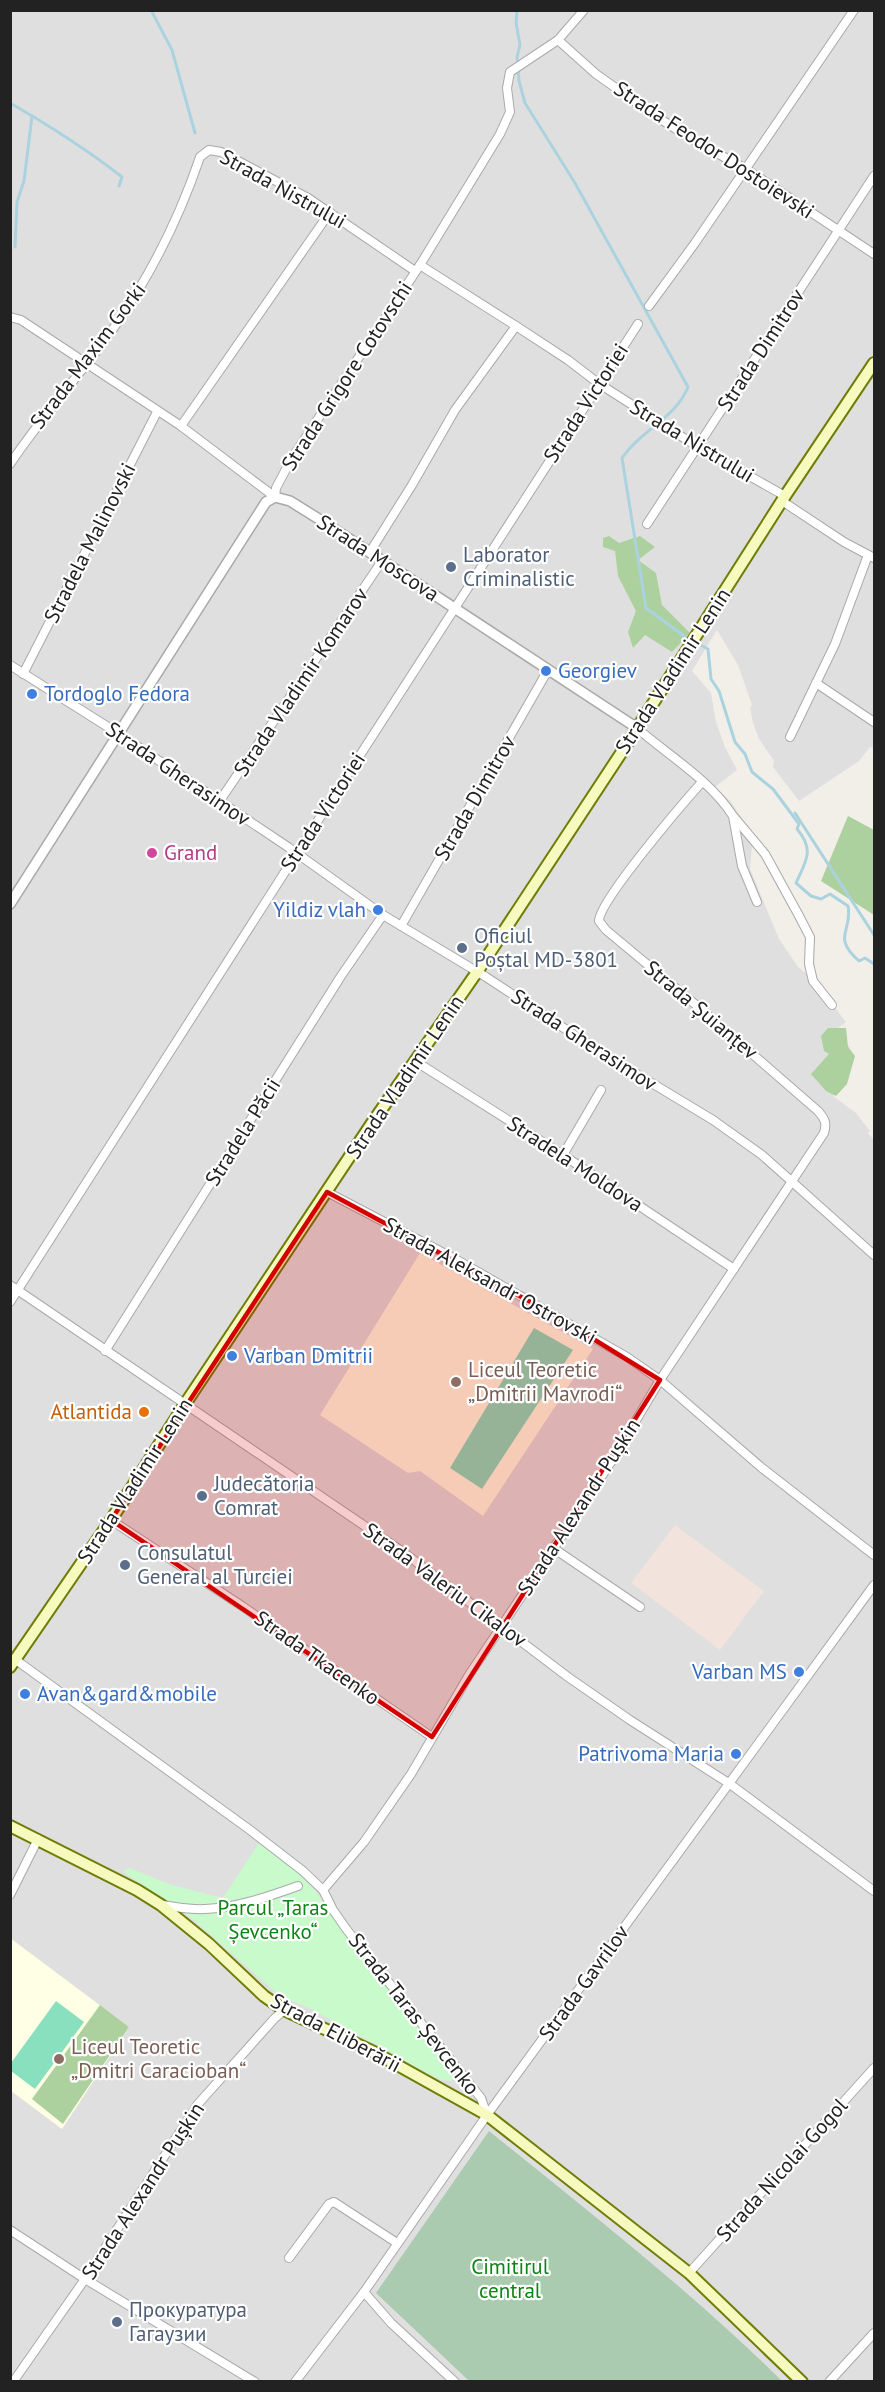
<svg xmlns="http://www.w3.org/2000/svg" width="885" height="2392" viewBox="0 0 885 2392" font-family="'PT Sans',sans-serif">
	<rect width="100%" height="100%" fill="#f2efe9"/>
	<!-- residential -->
	<path fill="#e0dfdf" d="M11 11H874V748L870 747 859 761 799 801 773 767 774 761 759 739 753 723 750 708 752 705 738 665 717 630 692 671 711 693 716 722 725 747 737 770 715 787 730 801 753 834 750 869 779 939 798 967 812 978 846 1022 838 1028 850 1048 853 1059 833 1096 856 1113 870 1131 868 1133 873 1139 874 1145V2381L11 2382Z"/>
	<!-- education -->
	<g fill="#ffffe5">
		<path d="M420 1253 593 1349 483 1516 420 1471 408 1473 320 1415Z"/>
		<path d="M10 1938 129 2027 62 2129 11 2091Z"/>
	</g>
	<!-- military -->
	<path fill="#f3e3dd" d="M675 1525 764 1591 720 1650 631 1583Z"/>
	<!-- forest -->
	<g fill="#add19e">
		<path d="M609 536 619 543 640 536 655 547 638 560 656 573 662 605 690 633 672 652 645 635 633 648 628 632 636 611 618 576 615 551 603 547V538Z"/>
		<path d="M848 816 874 830V915L821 881Z"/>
		<path d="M828 1028H846L848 1047 855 1056 847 1084 836 1096 826 1091 811 1074 829 1054 824 1051 821 1036Z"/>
		<path d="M100 2005 129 2027 63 2124 32 2099Z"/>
	</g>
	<!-- cemetery -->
	<path fill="#aacbaf" d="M489 2131C589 2212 691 2291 782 2381L471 2382 467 2379 376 2293Z"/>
	<!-- park -->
	<path fill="#c8facc" d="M259 1843C288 1864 312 1879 329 1912L452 2071V2081L442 2080 428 2074 311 2009 280 1996 190 1917 123 1872 129 1868 172 1885 223 1898Z"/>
	<!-- pitch -->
	<g fill="#88e0be">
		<path d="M534 1328 573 1350 482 1489 450 1468Z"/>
		<path d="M56 2001 84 2022 35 2089 11 2071V2063Z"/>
	</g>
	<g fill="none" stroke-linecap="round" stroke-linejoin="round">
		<!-- stream -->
		<g stroke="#aad3df" stroke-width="3">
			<path d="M151 10 172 50 195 133"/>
			<path d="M517 10 516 23 520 45 517 57 519 81 525 103 575 183 688 387C676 418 640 431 622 458L646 608 684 636 708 649 711 679 719 691 735 742 745 754 752 772 773 789 799 824 797 829C815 850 806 861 796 883L811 896 821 899 830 894 848 906C853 932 831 936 859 961L865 958 874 964"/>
			<path d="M10 103C50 126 85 148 122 177L119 186"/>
			<path d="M15 247 17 202 24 181 32 116"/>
			<path d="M795 813 874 935"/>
		</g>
		<!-- minor casing -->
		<g stroke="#a9a9a9" stroke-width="10">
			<g id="minor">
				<path d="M558 40 596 74 654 115 693 140 746 169 874 254"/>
				<path d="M420 265 516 326 568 360 598 383 698 447 785 496"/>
				<path d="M649 306 695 243 854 10"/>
				<path d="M10 317 21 320 181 426 275 497"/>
				<path d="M181 426 330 212"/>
				<path d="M10 464C42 416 80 375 113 329 151 275 179 219 200 157L209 150 221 152 308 198 415 271"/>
				<path d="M275 497 276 488 292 458 420 265 500 134 510 112 507 88 510 72 558 40 584 10"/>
				<path d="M782 501 844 542 874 558"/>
				<path d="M647 524 874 176"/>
				<path d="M370 552 412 485 455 410 516 326"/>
				<path d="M10 665 119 734 288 847 383 915 486 977 602 1053 713 1120 762 1155 874 1255"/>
				<path d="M23 674 157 412"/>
				<path d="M816 683 874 722"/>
				<path d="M637 728C669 756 710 780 733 816L742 866 757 902"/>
				<path d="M790 737 835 644 868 555"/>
				<path d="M219 802 382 561"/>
				<path d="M734 817 765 854 798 914 810 937 809 964 813 981 832 1005"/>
				<path d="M401 926 548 670"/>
				<path d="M415 1061 563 1155 734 1269"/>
				<path d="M563 1155 601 1090"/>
				<path d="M327 1192 457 1260 627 1357 660 1380 762 1468 874 1555"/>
				<path d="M10 1285 403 1552 568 1677 630 1720 730 1784 874 1891"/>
				<path d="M10 1302 297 853 638 324"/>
				<path d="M105 1351 341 976 383 915"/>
				<path d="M111 1520 242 1606 432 1737"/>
				<path d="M553 1548 640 1607"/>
				<path d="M16 1660 250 1830 303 1871 323 1890 333 1910 347 1930 481 2098 487 2115"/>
				<path d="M323 1890 364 1842 411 1774 469 1675 613 1459 660 1380 824 1133C827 1123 825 1119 818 1111L696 1005 606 930 599 921C599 901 684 802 702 782"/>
				<path d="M10 1895 38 1839"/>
				<path d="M162 1905C177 1907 191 1910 205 1909 237 1908 269 1896 298 1886"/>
				<path d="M10 2230 85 2279 255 2382"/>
				<path d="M289 2258 329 2204 334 2202 397 2243"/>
				<path d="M689 2273 874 2068"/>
				<path d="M364 2292 391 2323 455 2382"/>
				<path d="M13 2382 85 2279 198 2104 274 2019 284 2010"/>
				<path d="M295 2382 364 2292 487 2115 874 1585"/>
				<path d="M829 2382 874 2333"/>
			</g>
		</g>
		<!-- tertiary casing -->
		<g stroke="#a9a9a9" stroke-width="12">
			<path id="tertiary" d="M10 904 266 502 275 497 290 501 322 521 637 728"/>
		</g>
		<!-- secondary casing -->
		<g stroke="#707d05" stroke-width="14">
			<g id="secondary">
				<path d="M10 1667 111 1520 185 1404 372 1123 477 972 631 738 785 496 874 363"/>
				<path d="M10 1826 137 1890 161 1905 209 1944 264 1996 284 2010 374 2052 487 2115 689 2273 802 2382"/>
			</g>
		</g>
		<!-- minor -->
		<use href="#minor" stroke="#fff" stroke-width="8"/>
		<!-- tertiary -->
		<use href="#tertiary" stroke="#fff" stroke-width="9"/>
		<!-- secondary -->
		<use href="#secondary" stroke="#f7fabf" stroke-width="10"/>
	</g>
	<!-- marked area -->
	<path fill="#d40000" fill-opacity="0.2" stroke="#d40000" stroke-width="4.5" stroke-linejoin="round" d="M327 1192 551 1313 660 1380 432 1737 111 1520Z"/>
	<!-- markers -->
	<g fill="#5c6f8a" stroke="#fff" stroke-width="2">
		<circle cx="451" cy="567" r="6"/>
		<circle cx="462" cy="948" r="6"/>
		<circle cx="202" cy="1496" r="6"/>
		<circle cx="125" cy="1565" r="6"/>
		<circle cx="117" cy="2322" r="6"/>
	</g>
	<g fill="#3f7fe0" stroke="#fff" stroke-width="2">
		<circle cx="546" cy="671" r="6"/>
		<circle cx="32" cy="694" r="6"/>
		<circle cx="378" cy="910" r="6"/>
		<circle cx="232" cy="1356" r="6"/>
		<circle cx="799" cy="1672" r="6"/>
		<circle cx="25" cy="1694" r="6"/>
		<circle cx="736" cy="1754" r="6"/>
	</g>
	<circle fill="#d1479c" stroke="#fff" stroke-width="2" cx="152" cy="853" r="6"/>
	<g fill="#8d6e63" stroke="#fff" stroke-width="2">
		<circle cx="456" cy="1382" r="6"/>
		<circle cx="59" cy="2059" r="6"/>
	</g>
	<circle fill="#e8710a" stroke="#fff" stroke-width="2" cx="144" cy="1412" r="6"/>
	<g text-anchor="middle" stroke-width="4.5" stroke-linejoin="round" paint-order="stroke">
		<!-- street labels -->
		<g font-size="21" fill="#222" stroke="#fff">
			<text transform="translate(714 150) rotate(33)" y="7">Strada Feodor Dostoievski</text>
			<text transform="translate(283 189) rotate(29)" y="7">Strada Nistrului</text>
			<text transform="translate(761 350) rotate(-57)" y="7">Strada Dimitrov</text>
			<text transform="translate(88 356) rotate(-53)" y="7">Strada Maxim Gorki</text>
			<text transform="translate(347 376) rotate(-57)" y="7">Strada Grigore Cotovschi</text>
			<text transform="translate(586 403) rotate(-57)" y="7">Strada Victoriei</text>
			<text transform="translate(692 441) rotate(31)" y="7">Strada Nistrului</text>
			<text transform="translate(90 543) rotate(-63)" y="7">Stradela Malinovski</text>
			<text transform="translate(378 558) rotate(33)" y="7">Strada Moscova</text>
			<text transform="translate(673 671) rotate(-57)" y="7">Strada Vladimir Lenin</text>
			<text transform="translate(301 682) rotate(-56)" y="7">Strada Vladimir Komarov</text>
			<text transform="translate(178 774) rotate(34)" y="7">Strada Gherasimov</text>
			<text transform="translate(475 798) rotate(-60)" y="7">Strada Dimitrov</text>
			<text transform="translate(323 812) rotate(-57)" y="7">Strada Victoriei</text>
			<text transform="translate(701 1010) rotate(40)" y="7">Strada Șuianțev</text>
			<text transform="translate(584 1040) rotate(33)" y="7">Strada Gherasimov</text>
			<text transform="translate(405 1077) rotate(-56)" y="7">Strada Vladimir Lenin</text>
			<text transform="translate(243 1132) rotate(-58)" y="7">Stradela Păcii</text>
			<text transform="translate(575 1164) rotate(33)" y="7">Stradela Moldova</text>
			<text transform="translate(490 1281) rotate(29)" y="7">Strada Aleksandr Ostrovski</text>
			<text transform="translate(135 1481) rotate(-57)" y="7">Strada Vladimir Lenin</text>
			<text transform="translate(579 1507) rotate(-57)" y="7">Strada Alexandr Pușkin</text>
			<text transform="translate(445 1585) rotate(36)" y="7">Strada Valeriu Cikalov</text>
			<text transform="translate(317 1658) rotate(35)" y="7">Strada Tkacenko</text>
			<text transform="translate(584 1983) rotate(-54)" y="7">Strada Gavrilov</text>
			<text transform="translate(414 2014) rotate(52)" y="7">Strada Taras Șevcenko</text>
			<text transform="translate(336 2033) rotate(28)" y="7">Strada Eliberării</text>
			<text transform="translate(782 2170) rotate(-48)" y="7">Strada Nicolai Gogol</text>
			<text transform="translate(143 2191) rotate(-57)" y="7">Strada Alexandr Pușkin</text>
		</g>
		<!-- service labels -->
		<g font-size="21" fill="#4e5e75" stroke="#fff" text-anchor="start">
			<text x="463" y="562">Laborator<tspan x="463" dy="24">Criminalistic</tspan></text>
			<text x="474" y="943">Oficiul<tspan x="474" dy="24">Poștal MD-3801</tspan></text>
			<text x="214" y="1491">Judecătoria<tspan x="214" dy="24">Comrat</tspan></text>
			<text x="137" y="1560">Consulatul<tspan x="137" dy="24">General al Turciei</tspan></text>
			<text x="129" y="2317">Прокуратура<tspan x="129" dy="24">Гагаузии</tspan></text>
		</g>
		<!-- shop labels -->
		<g font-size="21" fill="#366cbe" stroke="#fff" text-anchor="start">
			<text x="558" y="678">Georgiev</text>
			<text x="44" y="701">Tordoglo Fedora</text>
			<text x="366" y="917" text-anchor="end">Yildiz vlah</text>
			<text x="244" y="1363">Varban Dmitrii</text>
			<text x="787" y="1679" text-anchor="end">Varban MS</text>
			<text x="37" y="1701">Avan&amp;gard&amp;mobile</text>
			<text x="724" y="1761" text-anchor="end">Patrivoma Maria</text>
		</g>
		<!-- hotel labels -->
		<g font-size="21" fill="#b23c85" stroke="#fff" text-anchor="start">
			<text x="164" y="860">Grand</text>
		</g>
		<!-- education labels -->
		<g font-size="21" fill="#785e54" stroke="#fff" text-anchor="start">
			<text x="468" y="1377">Liceul Teoretic<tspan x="468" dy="24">„Dmitrii Mavrodi“</tspan></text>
			<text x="71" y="2054">Liceul Teoretic<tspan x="71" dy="24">„Dmitri Caracioban“</tspan></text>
		</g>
		<!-- food labels -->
		<g font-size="21" fill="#c56008" stroke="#fff" text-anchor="end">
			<text x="132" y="1419">Atlantida</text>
		</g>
		<!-- park labels -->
		<g font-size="21" fill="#0c8416" stroke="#fff">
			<text x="273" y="1915">Parcul „Taras<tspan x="273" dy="24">Șevcenko“</tspan></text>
			<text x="510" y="2274">Cimitirul<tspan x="510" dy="24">central</tspan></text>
		</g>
	</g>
	<!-- border -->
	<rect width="885" height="2392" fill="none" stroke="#222222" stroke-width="24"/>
</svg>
